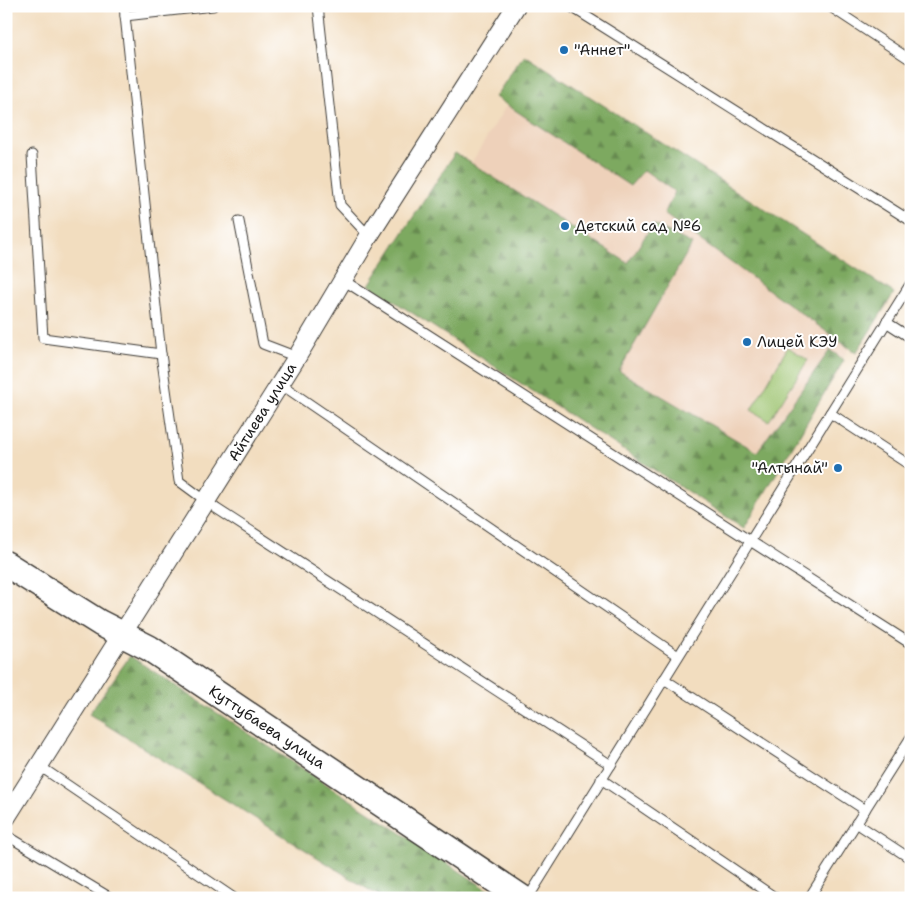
<svg xmlns="http://www.w3.org/2000/svg" width="917" height="904" viewBox="0 0 917 904" font-family="'Shantell Sans',sans-serif">
	<defs>
		<pattern id="forest-firs" width="22" height="20" patternUnits="userSpaceOnUse" patternTransform="scale(1.25)"><rect width="22" height="20" fill="#7da961"/><path d="M5 1l3.5 6h-7zM16 11l3.5 6h-7z" fill="#66894f"/></pattern>
	</defs>
	<rect width="100%" height="100%" fill="#fff"/>
	<filter id="ink" filterUnits="userSpaceOnUse"><feTurbulence type="fractalNoise" baseFrequency=".02" numOctaves="2"/><feDisplacementMap in="SourceGraphic" scale="10" xChannelSelector="R" yChannelSelector="G"/><feConvolveMatrix kernelMatrix="1 2 1 2 8 2 1 2 1" color-interpolation-filters="sRGB"/></filter>
	<filter id="wash" filterUnits="userSpaceOnUse"><feTurbulence type="fractalNoise" baseFrequency=".0096" numOctaves="4" result="noise"/><feDisplacementMap in="SourceGraphic" scale="20" xChannelSelector="R" yChannelSelector="G"/><feGaussianBlur stdDeviation="1.12" result="paint"/><feColorMatrix in="noise" values="0 0 0 0 0 0 0 0 0 0 0 0 0 0 0 0 0 1.4 0 .05"/><feComposite in="paint" operator="in"/></filter>
	<g filter="url(#wash)">
		<rect width="100%" height="100%" fill="#f2ddbf"/>
		<!-- built -->
		<path fill="#eed1ba" d="M525 75 877 304 775 466 415 255Z"/>
		<!-- green -->
		<path fill="#9cc36e" stroke="#5c7045" d="M788 347 808 360 769 421 751 410Z"/>
		<!-- forest -->
		<g fill="url(#forest-firs)" stroke="#4c623e">
			<path d="M524 54 894 293 856 353 664 214 675 192 644 170 630 186 495 97Z"/>
			<path d="M455 153 628 263 653 224 692 244 619 371 757 452 830 350 844 360 744 528 369 285Z"/>
			<path d="M130 656 496 895 494 898H382L89 714Z"/>
		</g>
	</g>
	<g filter="url(#ink)">
		<g fill="none" stroke-linecap="round" stroke-linejoin="round">
			<!-- lane casing -->
			<g stroke="#3c3934" stroke-width="11">
				<g id="lane">
					<path d="M124 6 161 354 179 481 217 509 611 765"/>
					<path d="M318 6 340 205 369 236"/>
					<path d="M570 6 911 221"/>
					<path d="M829 6 911 60"/>
					<path d="M125 16 213 6"/>
					<path d="M32 155 43 338 161 354"/>
					<path d="M239 221 263 344 297 357"/>
					<path d="M343 280 911 644"/>
					<path d="M886 322 911 338"/>
					<path d="M279 383 678 656"/>
					<path d="M830 413 911 466"/>
					<path d="M664 679 865 810"/>
					<path d="M38 765 234 898"/>
					<path d="M601 779 776 898"/>
					<path d="M856 823 911 859"/>
					<path d="M6 835 111 898"/>
					<path d="M528 898 911 283"/>
					<path d="M809 898 911 737"/>
				</g>
			</g>
			<!-- street casing -->
			<g stroke="#3c3934" stroke-width="20">
				<g id="street">
					<path id="s1" d="M6 818 297 357 369 236 516 6"/>
				</g>
			</g>
			<!-- secondary casing -->
			<g stroke="#3c3934" stroke-width="28">
				<g id="secondary">
					<path id="s2" d="M6 564 100 623 149 648 522 898"/>
				</g>
			</g>
			<!-- lane -->
			<use href="#lane" stroke="#fff" stroke-width="9"/>
			<!-- street -->
			<use href="#street" stroke="#fff" stroke-width="18"/>
			<!-- secondary -->
			<use href="#secondary" stroke="#fff" stroke-width="25"/>
		</g>
	</g>
	<!-- markers -->
	<g fill="#1f6fb2" stroke="#fff" stroke-width="2">
		<circle cx="564" cy="50" r="5"/>
		<circle cx="565" cy="226" r="5"/>
		<circle cx="747" cy="342" r="5"/>
		<circle cx="838" cy="468" r="5"/>
	</g>
	<g text-anchor="middle" stroke-width="4" stroke-linejoin="round" paint-order="stroke">
		<!-- poi labels -->
		<g font-size="15" fill="#1c1c1c" stroke="#fff" text-anchor="start">
			<text x="574" y="55">"Аннет"</text>
			<text x="575" y="231">Детский сад №6</text>
			<text x="757" y="347">Лицей КЭУ</text>
			<text x="828" y="473" text-anchor="end">"Алтынай"</text>
		</g>
		<!-- street labels -->
		<g font-size="15" fill="#1c1c1c" stroke="#fff">
			<text dy="5" stroke="none"><textPath href="#s1" startOffset="480">Айтиева улица</textPath></text>
			<text dy="5" stroke="none"><textPath href="#s2" startOffset="308">Куттубаева улица</textPath></text>
		</g>
	</g>
	<!-- margin -->
	<rect width="917" height="904" fill="none" stroke="#fff" stroke-width="25"/>
</svg>
